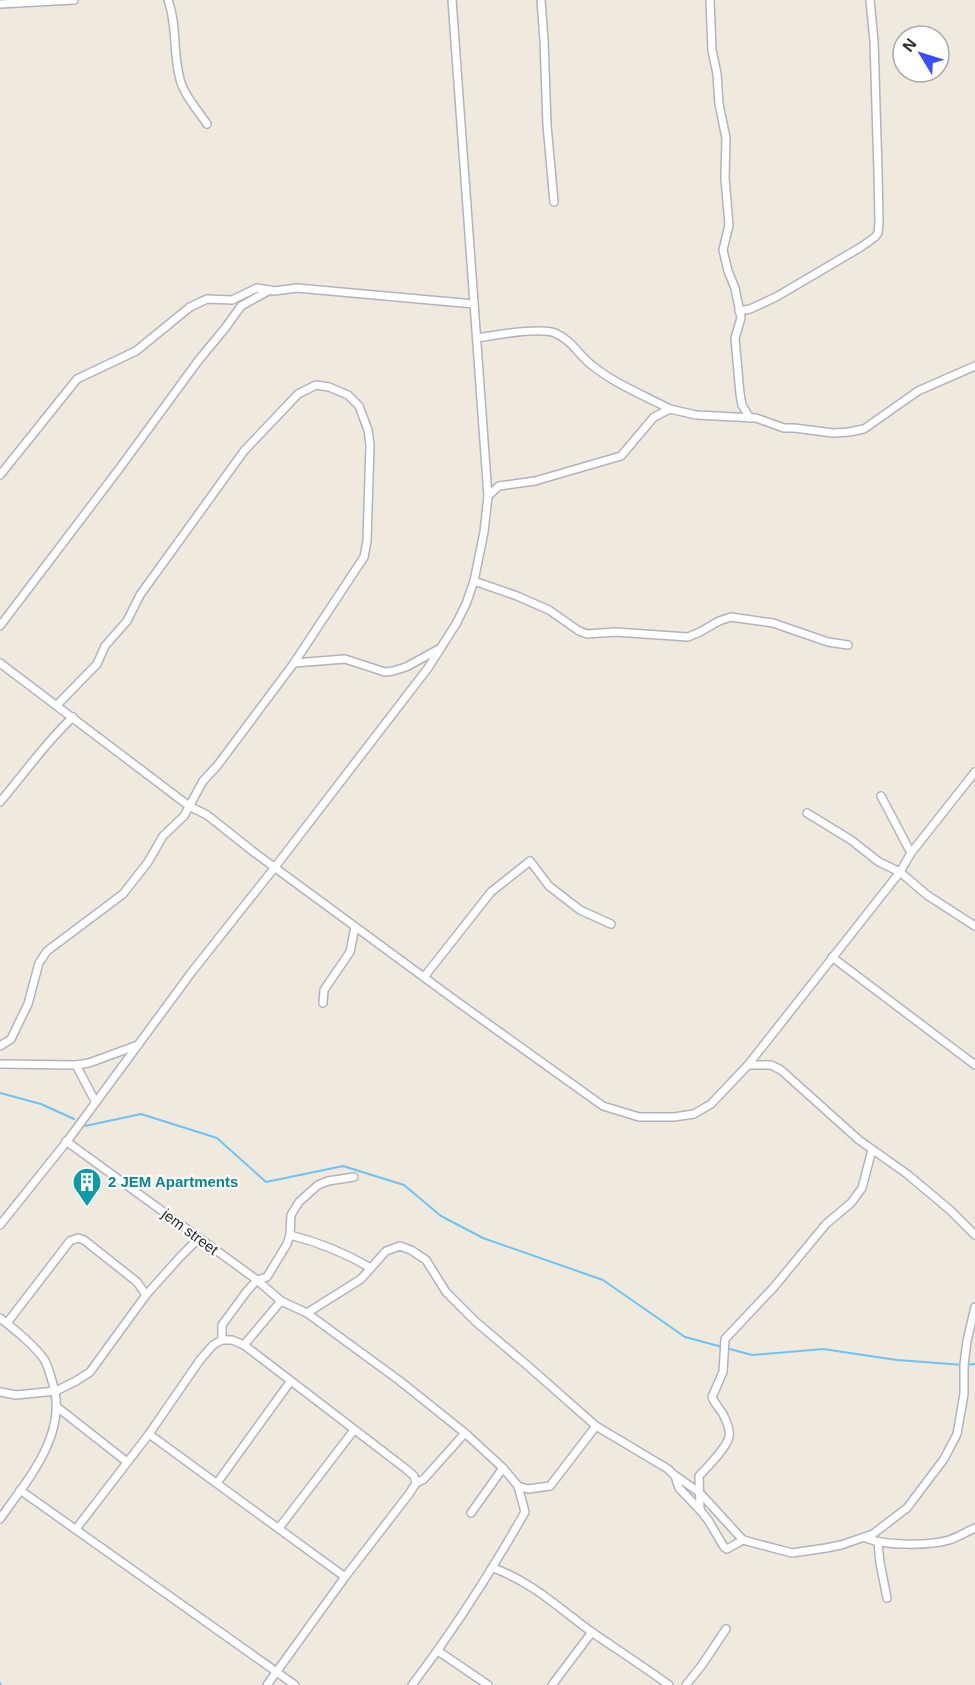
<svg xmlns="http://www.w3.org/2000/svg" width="975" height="1685" viewBox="0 0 975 1685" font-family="Arial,sans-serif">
	<rect width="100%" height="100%" fill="#efe9de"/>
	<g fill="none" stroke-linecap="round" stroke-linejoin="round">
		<!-- stream -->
		<g stroke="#6cc4f6" stroke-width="2">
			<path d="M0 1093 41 1104 74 1119"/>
			<path d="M85 1126 141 1114 217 1138 266 1182 343 1166 404 1185 441 1216 483 1238 603 1280 685 1337 752 1355 823 1349 897 1360 964 1365 975 1364"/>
			<path d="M0 1683 1 1685"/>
		</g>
		<!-- minor casing -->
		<g stroke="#b2b3c1" stroke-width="10">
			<g id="minor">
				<path d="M168 0C177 24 173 50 179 75 182 93 197 109 207 124"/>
				<path d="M541 0 544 40 547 125 554 202"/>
				<path d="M710 0 712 50 717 74 719 104 726 138 725 178 729 225 723 250 728 271 735 288 741 318 735 338 740 394 742 405 750 418"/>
				<path d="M0 4 74 0"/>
				<path d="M739 311 750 309 776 297 861 247 875 237 878 233 879 222 878 172 874 41 870 0"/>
				<path d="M477 338C494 335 540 327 555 333 572 340 579 356 593 366 615 384 645 396 670 409"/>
				<path d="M0 475 77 379 136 351 190 307 207 299 232 300 257 288 274 291 297 288 474 304"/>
				<path d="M488 496 499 486 535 481 621 456 654 417 670 409 696 415 756 418 784 428H794L833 433 849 432 864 429 918 391 975 366"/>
				<path d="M474 581 517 596 549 610 579 631 587 634 615 632 688 637 700 632 719 621 731 617 773 623 828 642 848 645"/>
				<path d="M0 626 119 469 198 361 226 327 241 306 270 290"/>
				<path d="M0 663 189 806 207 815 255 853 459 1003 603 1106 639 1117H674L694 1114 711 1104 748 1065 900 872 911 853 975 772"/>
				<path d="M294 663 345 659 385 672 393 671 406 667 439 649"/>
				<path d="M881 796 911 853"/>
				<path d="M0 802C24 774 45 743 73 717"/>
				<path d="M807 813 851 840 879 862 900 872 927 895 975 926"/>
				<path d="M832 957 975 1065"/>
				<path d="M424 977 491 892 530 861 549 886 580 910 611 924"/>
				<path d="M323 1003 324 990 350 952 355 927"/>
				<path d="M0 1046 11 1039 28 1004 39 963 47 951 123 894 148 862 163 836 184 816 203 781 217 766 294 663 364 557 367 541 370 445 368 430 359 406 348 395 329 387 316 385 298 394 244 451 140 595 127 621 105 646 97 664 57 705"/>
				<path d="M0 1064 76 1065 89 1063 138 1045"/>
				<path d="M76 1065 95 1101"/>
				<path d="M748 1065H771L781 1070 859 1140 907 1174 950 1210 975 1235"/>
				<path d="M66 1141 257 1280 247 1291 222 1325V1340"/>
				<path d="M872 1150 862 1188 851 1203 826 1224 774 1287 725 1339 723 1372 712 1397C715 1404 719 1408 723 1414 726 1420 731 1430 729 1437 726 1449 707 1467 699 1476L700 1510 708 1520 724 1547 727 1549 743 1540 792 1553 826 1548 841 1545 873 1534 907 1508 944 1459 957 1434 964 1394V1365L967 1341 975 1307"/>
				<path d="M354 1177 328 1181 318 1185 299 1202 291 1215 290 1235 287 1244 267 1277 257 1280 281 1301 307 1313 400 1381 465 1433 503 1468 518 1486 525 1512C491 1572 454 1630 412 1685"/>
				<path d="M0 1225 68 1140 191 973 275 867 428 668 456 624 466 604 474 581 484 532 488 496 452 0"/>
				<path d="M290 1235C318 1242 345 1253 371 1268"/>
				<path d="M307 1313 361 1279 386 1251 400 1246 411 1250 426 1260 446 1292 476 1322 528 1366 596 1426 668 1469 675 1476 679 1488 700 1510"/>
				<path d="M0 1318C15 1330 32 1343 44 1359 48 1366 50 1374 52 1381 70 1432 28 1479 0 1519"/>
				<path d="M7 1323 70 1241 78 1238 84 1240 137 1282 146 1295"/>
				<path d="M244 1345 281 1301"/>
				<path d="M0 1392 16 1395 56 1391 76 1381 90 1372 146 1295 180 1257 198 1239"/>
				<path d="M57 1407 127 1462"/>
				<path d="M149 1434 345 1577"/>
				<path d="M676 1476 700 1493 743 1540"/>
				<path d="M217 1483 290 1382"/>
				<path d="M416 1483 424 1479 465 1433"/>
				<path d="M518 1486 528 1489 550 1486 596 1426"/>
				<path d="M20 1490 295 1685"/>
				<path d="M471 1513 503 1468"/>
				<path d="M279 1528 354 1430"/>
				<path d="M76 1529 149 1434 200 1360 213 1345 222 1340H232L244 1345 406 1469 414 1476 416 1483 409 1494 345 1577 267 1685"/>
				<path d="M864 1537C882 1546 929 1546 949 1540 958 1537 966 1532 975 1528"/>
				<path d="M878 1543 880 1563 887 1598"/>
				<path d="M493 1568C531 1581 560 1609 593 1633 618 1650 644 1667 669 1685"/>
				<path d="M438 1651 488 1685"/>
				<path d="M552 1685 592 1632"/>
				<path d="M686 1685 702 1665 726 1629"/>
			</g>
		</g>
		<!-- minor -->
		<use href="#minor" stroke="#fff" stroke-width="7"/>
	</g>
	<!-- icons -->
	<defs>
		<g id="building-pin" transform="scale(1.5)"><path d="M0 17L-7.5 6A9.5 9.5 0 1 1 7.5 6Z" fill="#0f9aa8" stroke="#fff"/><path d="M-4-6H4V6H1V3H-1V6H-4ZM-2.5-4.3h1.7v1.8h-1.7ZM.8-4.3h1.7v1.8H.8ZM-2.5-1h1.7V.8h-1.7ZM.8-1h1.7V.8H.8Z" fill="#fff"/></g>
	</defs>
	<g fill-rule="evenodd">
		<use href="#building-pin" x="87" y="1182"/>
	</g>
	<g text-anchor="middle" stroke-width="4.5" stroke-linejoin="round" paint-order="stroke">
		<!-- culture labels -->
		<g font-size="15" font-weight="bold" fill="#0d838f" stroke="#fff" text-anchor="start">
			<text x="108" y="1187">2 JEM Apartments</text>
		</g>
		<!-- street labels -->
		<g font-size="15" fill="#2c2c2c" stroke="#fff">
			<text transform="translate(190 1232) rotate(37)" y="5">jem street</text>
		</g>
	</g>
	<!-- north arrow -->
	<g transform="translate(921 54) rotate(308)"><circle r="28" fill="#ffffff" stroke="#ababab" stroke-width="1.5"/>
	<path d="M0-4.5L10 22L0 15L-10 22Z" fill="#3b4dff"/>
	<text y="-9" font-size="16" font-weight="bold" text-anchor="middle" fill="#2c2c2c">N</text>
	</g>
</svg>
